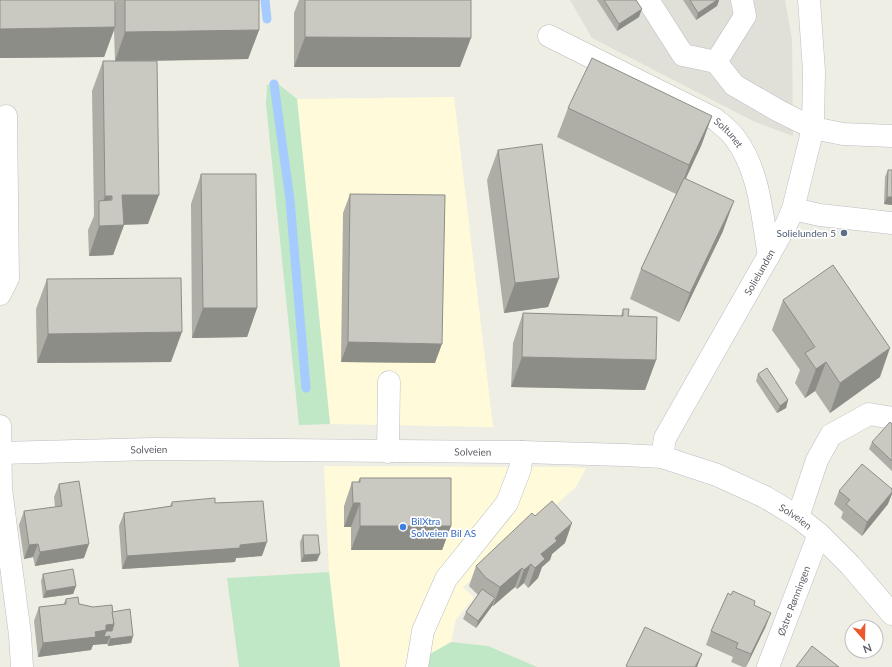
<svg xmlns="http://www.w3.org/2000/svg" width="892" height="667" viewBox="0 0 892 667" font-family="Lato,sans-serif">
	<rect width="100%" height="100%" fill="#efeee4"/>
	<!-- commercial -->
	<g fill="#fffbda">
		<path d="M454 97 493 427 330 424 297 99Z"/>
		<path d="M324 466 561 467 586 468 576 487 463 587 474 598 456 619 451 642 423 658 403 667H340L329 572Z"/>
	</g>
	<!-- industrial -->
	<path fill="#e0e0d9" d="M570 0H785L792 39 793 136 755 122 592 38Z"/>
	<!-- green -->
	<g fill="#c0e7c6">
		<path d="M277 83 297 99 330 424 299 425 266 104 267 85Z"/>
		<path d="M329 572 340 667H239L227 578Z"/>
		<path d="M451 642 488 646 537 667H423V658Z"/>
	</g>
	<g fill="none" stroke-linecap="round" stroke-linejoin="round">
		<!-- stream -->
		<g stroke="#a5cbff" stroke-width="9">
			<path d="M265 0 267 19"/>
			<path d="M274 84 290 200 306 388"/>
		</g>
		<!-- minor casing -->
		<g stroke="#bcbdc3" stroke-width="23">
			<g id="minor">
				<path d="M648 0 683 55 716 62 745 16 742 0"/>
				<path id="s1" d="M549 36 715 119C722 125 730 131 735 138 760 171 762 217 769 256"/>
				<path d="M716 62 734 85 779 111 813 128 843 134 892 136"/>
				<path d="M793 209 820 215 892 223"/>
				<path d="M0 294 8 278 6 116"/>
				<path d="M0 426 1 489 20 635 22 667"/>
				<path d="M388 452 389 382"/>
				<path id="s2" d="M0 453 153 449 522 452 624 455 662 457 717 475 765 497 798 517 819 534 850 565 892 614"/>
				<path id="s3" d="M662 457 665 438 786 225 793 209 813 128 814 71 809 0"/>
				<path d="M798 517 817 460 831 435 869 414 892 418"/>
				<path d="M417 667 423 631 446 579 507 503 520 469 522 452"/>
				<path id="s4" d="M768 667 819 534"/>
			</g>
		</g>
		<!-- minor -->
		<use href="#minor" stroke="#fff" stroke-width="22"/>
	</g>
	<!-- wall -->
	<g fill="#aeada6">
		<path d="M0 0 115 4 116 0H259V30L248 59 157 61 148 224 124 225 113 255 89 256 88 230 94 216 92 91 103 61H115L114 30 104 57 0 58Z"/>
		<path d="M299 0H471L460 67H294V13Z"/>
		<path d="M597 0H636L639 17 617 31Z"/>
		<path d="M683 0H719L717 6 696 20Z"/>
		<path d="M568 108 712 116 701 146 686 178 723 231 679 322 630 299 641 269 676 194 557 137Z"/>
		<path d="M498 150 559 278 548 307 504 313 487 180Z"/>
		<path d="M888 170H892V205L884 204 885 177Z"/>
		<path d="M201 174 257 308 247 337 192 338 191 204Z"/>
		<path d="M350 194 435 363 341 362 343 213Z"/>
		<path d="M47 279 171 362 37 363 36 309Z"/>
		<path d="M783 300 880 377 830 413 815 391 805 398 795 383 800 370 772 330Z"/>
		<path d="M623 309 628 316 656 360 645 390 511 387 513 343 523 313 621 316Z"/>
		<path d="M758 374 788 400 786 408 777 413 756 381Z"/>
		<path d="M892 424V471L869 449 872 442Z"/>
		<path d="M360 478 451 526 442 550H351V527H344V506L352 482H358Z"/>
		<path d="M59 484 84 558 35 566 33 557 24 559 19 525 24 511 55 507 54 497Z"/>
		<path d="M839 491 888 504 862 536 841 518 843 512 834 504Z"/>
		<path d="M172 502 215 503 262 556 236 558 235 562 122 569 119 526 124 513 170 506Z"/>
		<path d="M303 535 317 561 301 562 300 542Z"/>
		<path d="M565 543 552 554 550 560 542 567 538 578 528 588 524 583 517 589 515 587 493 606H492L476 628 463 619 466 612 478 595 469 586 476 566Z"/>
		<path d="M43 574 76 586 73 594 43 598 41 581Z"/>
		<path d="M66 599 79 604 112 612 133 636 131 643 108 646 107 644 93 645 91 650 38 657 34 621 39 607 63 605Z"/>
		<path d="M754 605 766 626 746 667H743L731 662 733 657 706 645 711 631Z"/>
	</g>
	<!-- shaded-wall -->
	<g fill="#8d8d87">
		<path d="M717 0H719L717 6 696 20 698 13Z"/>
		<path d="M642 9 639 17 617 31 619 24Z"/>
		<path d="M115 27 104 57 0 58V29Z"/>
		<path d="M259 30 248 59 115 61 125 32Z"/>
		<path d="M305 37 471 38 460 67H294Z"/>
		<path d="M712 116 701 146 678 195 689 165Z"/>
		<path d="M122 195H159L148 224 111 225Z"/>
		<path d="M105 196H112L101 225 99 211Z"/>
		<path d="M887 197H892V205L884 204Z"/>
		<path d="M734 201 723 231 679 322 690 293Z"/>
		<path d="M124 225 113 255 89 256 99 226Z"/>
		<path d="M559 278 548 307 504 313 515 283Z"/>
		<path d="M203 308H257L247 337 192 338Z"/>
		<path d="M182 332 171 362 37 363 48 334Z"/>
		<path d="M348 342 442 344 435 363 341 362Z"/>
		<path d="M890 348 880 377 830 413 840 383Z"/>
		<path d="M522 357 656 360 645 390 511 387Z"/>
		<path d="M826 362 815 391 805 398 816 369Z"/>
		<path d="M788 400 786 408 777 413 780 406Z"/>
		<path d="M892 492V494L888 504 862 536 867 522Z"/>
		<path d="M353 503H360L351 527H344Z"/>
		<path d="M572 523 565 543 552 554 550 560 542 567 538 578 528 588 535 568 541 554 555 538Z"/>
		<path d="M360 526H451L442 550H351Z"/>
		<path d="M267 542 262 556 236 558 235 562 122 569 127 556Z"/>
		<path d="M38 544 33 557 24 559 29 545Z"/>
		<path d="M89 544 84 558 35 566 40 552Z"/>
		<path d="M320 554 317 561 301 562 304 555Z"/>
		<path d="M531 564 524 583 517 589 524 570Z"/>
		<path d="M522 568 515 587 493 606 500 587Z"/>
		<path d="M76 586 73 594 43 598 46 591Z"/>
		<path d="M495 598 492 606 476 628 478 621Z"/>
		<path d="M771 613 766 626 746 667 751 654Z"/>
		<path d="M114 624 107 644H101L103 638 101 644 93 645 91 650 38 657 43 643 106 625Z"/>
		<path d="M133 636 131 643 108 646 110 639Z"/>
		<path d="M702 654 697 667H695Z"/>
	</g>
	<!-- building -->
	<g fill="#cac9c1" stroke="#8d8d87">
		<path d="M0 0H115V27L0 29Z"/>
		<path d="M125 0H259V30L125 32Z"/>
		<path d="M305 0H471V38L305 37Z"/>
		<path d="M604 0H636L642 9 619 24Z"/>
		<path d="M690 0H717L698 13Z"/>
		<path d="M592 58 712 116 689 165 568 108Z"/>
		<path d="M103 61H157L159 195H122L124 225 99 226V201L112 200V196H105Z"/>
		<path d="M542 144 559 278 515 283 498 150Z"/>
		<path d="M888 170H892V197H887Z"/>
		<path d="M201 174H256L257 308H203Z"/>
		<path d="M684 178 734 201 690 293 641 269Z"/>
		<path d="M350 194 445 195 442 344 348 342Z"/>
		<path d="M833 265 890 348 840 383 826 362 816 369 805 353 815 347 783 300Z"/>
		<path d="M181 278 182 332 48 334 47 279Z"/>
		<path d="M623 309H629L628 316 657 317 656 360 522 357 523 313 623 316Z"/>
		<path d="M767 368 788 400 780 406 758 374Z"/>
		<path d="M890 422 892 424V461L872 442Z"/>
		<path d="M862 464 892 489V492L867 522 846 504 850 500 839 491Z"/>
		<path d="M360 478H451V526H360V503H353L352 482H360Z"/>
		<path d="M79 481 89 544 40 552 38 544 29 545 24 511 62 506 59 484Z"/>
		<path d="M215 498V503L263 501 267 542 240 545V548L127 556 124 513 172 506V502Z"/>
		<path d="M552 501 572 523 555 538 557 541 541 554 545 559 535 568 531 564 524 570 522 568 500 587 486 578 476 566 532 513 535 516Z"/>
		<path d="M303 535H318L320 554 304 555Z"/>
		<path d="M73 569 76 586 46 591 43 574Z"/>
		<path d="M482 589 495 598 478 621 466 612Z"/>
		<path d="M733 591 755 601 754 605 771 613 751 654 736 648 738 643 711 631 728 593 731 595Z"/>
		<path d="M78 597 79 604 93 607 112 605 114 624 106 625V630L95 632 96 637 43 643 39 607 66 604V599Z"/>
		<path d="M130 609 133 636 110 639V636L104 637 106 631H112L114 624 112 612Z"/>
		<path d="M645 627 702 654 695 667H628L626 666Z"/>
		<path d="M812 646 839 667H796Z"/>
	</g>
	<!-- markers -->
	<circle fill="#5c6f8a" stroke="#fff" stroke-width="1.5" cx="844" cy="233" r="4"/>
	<circle fill="#3f7fe0" stroke="#fff" stroke-width="1.5" cx="403" cy="527" r="4"/>
	<g text-anchor="middle" stroke-width="3.5" stroke-linejoin="round" paint-order="stroke">
		<!-- street labels -->
		<g font-size="10" fill="#5c5f65" stroke="#fff">
			<text dy="4" stroke="none"><textPath href="#s1" startOffset="205">Soltunet</textPath></text>
			<text dy="4" stroke="none"><textPath href="#s3" startOffset="210">Solielunden</textPath></text>
			<text dy="4" stroke="none"><textPath href="#s2" startOffset="149">Solveien</textPath></text>
			<text dy="4" stroke="none"><textPath href="#s2" startOffset="473">Solveien</textPath></text>
			<text dy="4" stroke="none"><textPath href="#s2" startOffset="809">Solveien</textPath></text>
			<text dy="4" stroke="none"><textPath href="#s4" startOffset="71">Østre Rønningen</textPath></text>
		</g>
		<!-- service labels -->
		<g font-size="10" fill="#4e5e75" stroke="#fff" text-anchor="end">
			<text x="836" y="237">Solielunden 5</text>
		</g>
		<!-- shop labels -->
		<g font-size="10" fill="#366cbe" stroke="#fff" text-anchor="start">
			<text x="411" y="525">BilXtra<tspan x="411" dy="12">Solveien Bil AS</tspan></text>
		</g>
	</g>
	<!-- north arrow -->
	<g transform="translate(864 639) rotate(160)"><circle r="19" fill="#ffffff" stroke="#bebfc1"/>
	<path d="M0-3L7 15L0 10L-7 15Z" fill="#ed572d"/>
	<text y="-6" font-size="11" font-weight="bold" text-anchor="middle" fill="#5c5f65">N</text>
	</g>
</svg>
